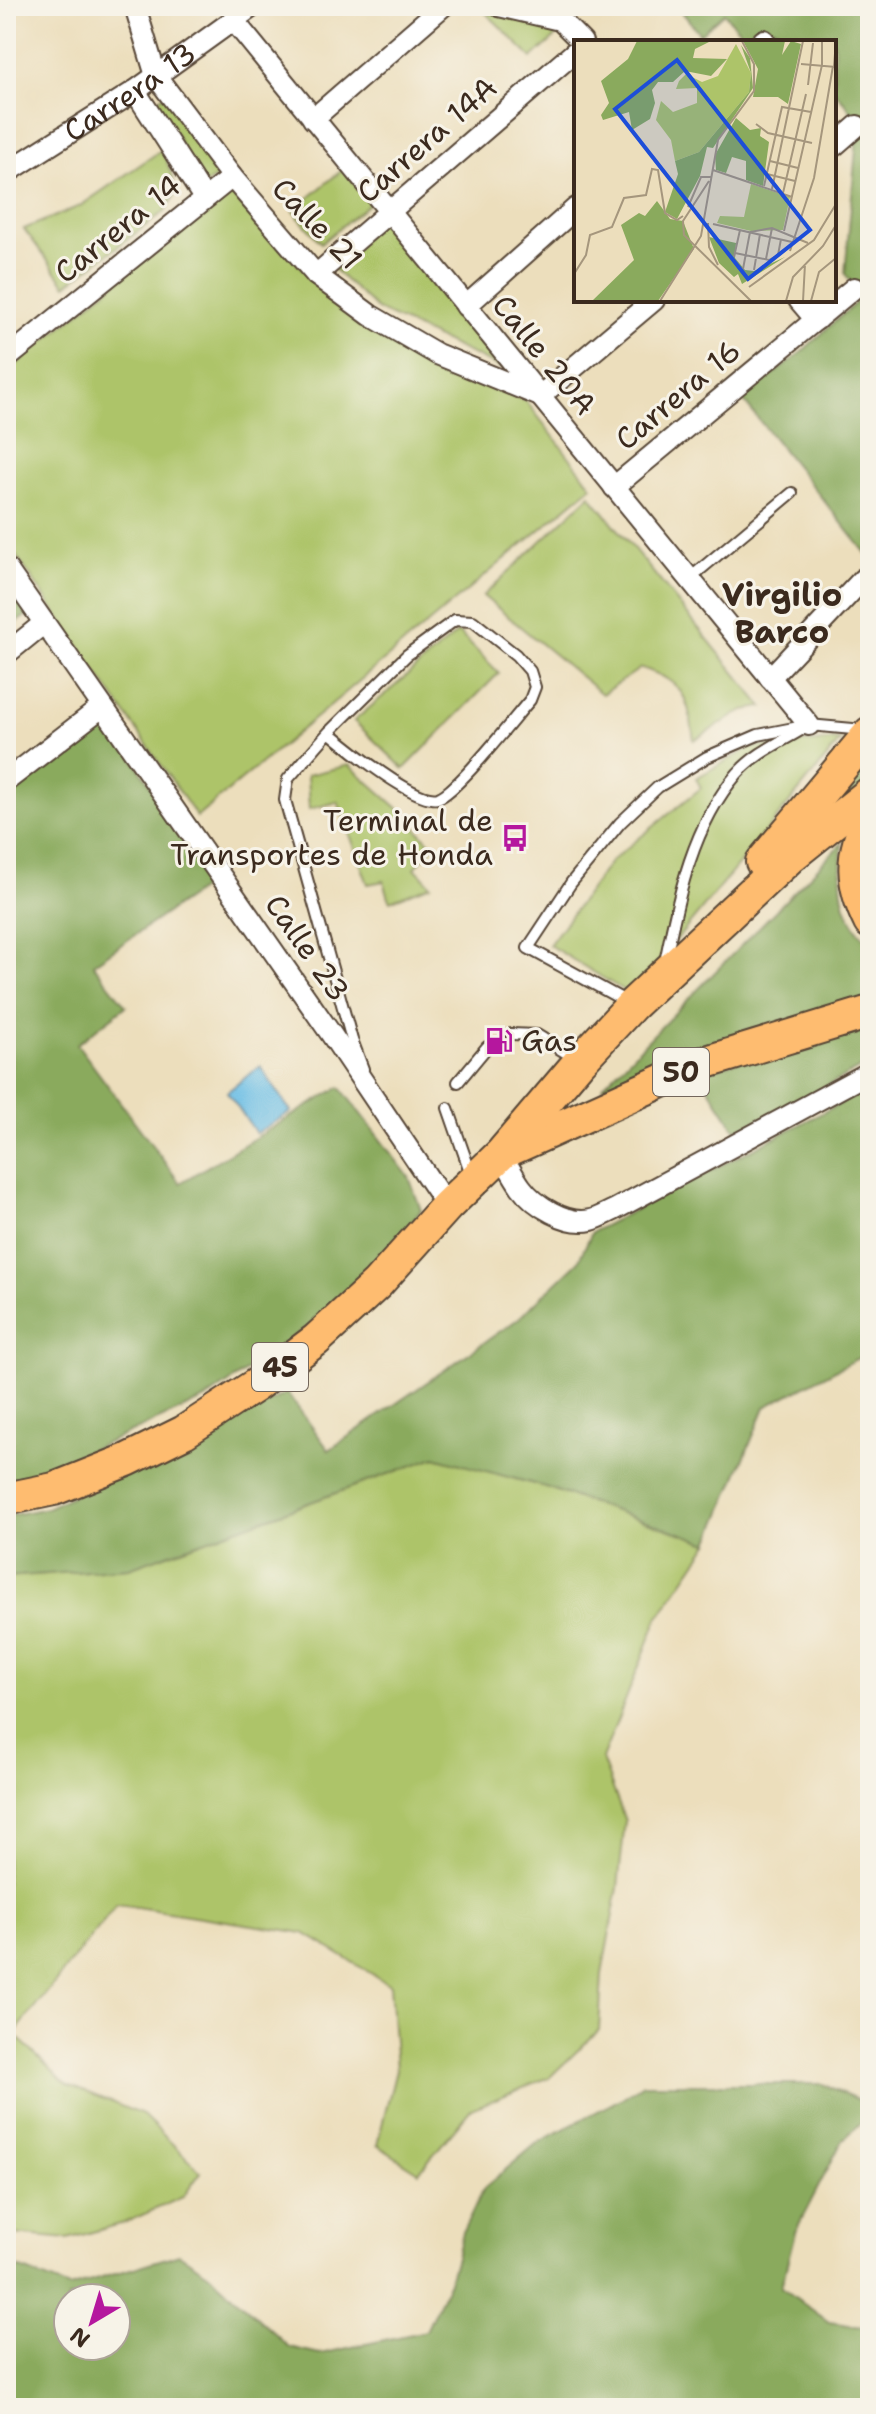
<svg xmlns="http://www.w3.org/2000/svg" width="876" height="2414" viewBox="0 0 876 2414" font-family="'Shantell Sans',sans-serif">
	<rect width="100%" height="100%" fill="#f7f3e8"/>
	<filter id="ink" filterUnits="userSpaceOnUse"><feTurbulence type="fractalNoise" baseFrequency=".0125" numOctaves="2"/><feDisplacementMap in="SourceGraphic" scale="16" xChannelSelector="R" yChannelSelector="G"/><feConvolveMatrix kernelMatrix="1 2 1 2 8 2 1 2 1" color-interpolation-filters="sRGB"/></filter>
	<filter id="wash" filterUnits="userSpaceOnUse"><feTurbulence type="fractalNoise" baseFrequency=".006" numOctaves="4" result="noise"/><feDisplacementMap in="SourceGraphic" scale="32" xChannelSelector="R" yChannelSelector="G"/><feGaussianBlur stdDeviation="1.8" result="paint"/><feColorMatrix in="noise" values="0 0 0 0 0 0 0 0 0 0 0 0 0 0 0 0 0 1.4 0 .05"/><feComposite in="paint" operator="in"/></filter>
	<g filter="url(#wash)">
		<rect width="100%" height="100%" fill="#ecdebc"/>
		<!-- green -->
		<g fill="#adc469" stroke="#747744" stroke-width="2">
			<path d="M479 6H498L560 28 558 35 532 58Z"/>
			<path d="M166 94 223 174 191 192 186 154 157 100Z"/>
			<path d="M163 149 177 192 164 212 66 285 24 229 80 206Z"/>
			<path d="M343 169 371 202 321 243 293 211Z"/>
			<path d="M227 190 316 283 383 341 526 401 592 486 197 817 6 541V373Z"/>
			<path d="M384 216 512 373 378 310 330 266Z"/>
			<path d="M590 495 763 707 744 710 694 740C688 698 685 681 641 668L602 694 483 596Z"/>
			<path d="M458 632 499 673 404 769 354 721Z"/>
			<path d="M841 740 631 995 549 945 611 861 701 788 696 778 752 747Z"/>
			<path d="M349 765 401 811 433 846 415 868 431 885 390 901 384 881 368 884 338 802 309 809 307 775Z"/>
			<path d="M435 1457 545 1487 709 1543 658 1618 602 1759 625 1821 618 1887 602 1974 599 2030 550 2077 471 2109 419 2172 377 2145 396 2070 390 1985 304 1933 117 1904 14 2034 66 2084 143 2115 201 2172 183 2197 124 2223 68 2239 13 2234 6 2218V1577L129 1568Z"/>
		</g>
		<!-- forest -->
		<g fill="#8aaa5d" stroke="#626a3e" stroke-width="2" fill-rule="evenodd">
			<path d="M677 6H870V558L742 399 797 356 862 297 845 274 858 125 846 104 834 91V42H790L778 29 759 27 744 36 724 13 700 34Z"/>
			<path d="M6 583 28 614 6 631Z"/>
			<path d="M105 712 210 883 93 964 126 1006 77 1044 180 1183 340 1087 409 1177 421 1210 389 1253 316 1321 206 1399 34 1475 6 1480V793Z"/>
			<path d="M870 755V780L823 819Z"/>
			<path d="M842 843C840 886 837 911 870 944V1005L602 1087Z"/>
			<path d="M870 1021V1063L799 1101 736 1130 699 1073Z"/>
			<path d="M870 1088V1352L765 1407 709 1543 545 1487 435 1457 129 1568 6 1577V1516L47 1508 287 1393 329 1450 518 1319 578 1262 592 1232Z"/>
			<path d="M643 2084H823L870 2105V2114L842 2141 795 2232 781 2287 829 2322 870 2328V2408H6V2263L69 2288 179 2254 208 2273 289 2347 320 2354 426 2331 449 2281 464 2229 484 2188 537 2143 619 2100ZM68 2298H116V2346H68Z"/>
		</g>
		<!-- water -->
		<path fill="#69bde5" stroke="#527482" stroke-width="2" d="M260 1066 291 1112 256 1133 227 1092Z"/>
	</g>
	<g filter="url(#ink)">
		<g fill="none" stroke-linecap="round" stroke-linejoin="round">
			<!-- service casing -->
			<g stroke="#564536" stroke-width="14">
				<g id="service">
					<path d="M689 579 792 493"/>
					<path d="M329 732C347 747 416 804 438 798 457 792 514 718 530 700L535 687 530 671 516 655 473 621 455 620 407 655 329 732 288 779 285 800 352 1040 363 1069"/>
					<path d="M665 962C678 898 692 826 737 774 754 754 781 742 803 729"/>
					<path d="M627 1002 528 948 571 883 620 823 658 787 707 757 758 735 809 725 864 730"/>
					<path d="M511 1034 537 1035 578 1060"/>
					<path d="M458 1082 487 1047"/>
					<path d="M448 1108 471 1174"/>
				</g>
			</g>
			<!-- minor casing -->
			<g stroke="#564536" stroke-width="24">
				<g id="minor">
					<path d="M135 6 156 76 232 177 316 275 370 315 437 354 540 396 654 300"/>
					<path d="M499 6 560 20 582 42"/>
					<path d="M234 21 809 725"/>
					<path d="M762 42 764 40"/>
					<path d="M135 91 204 198"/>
					<path d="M313 119 443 6"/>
					<path d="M834 146 857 126"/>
					<path id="s1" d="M6 173 135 91 253 6"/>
					<path d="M316 275 576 51"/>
					<path d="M799 300 816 320"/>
					<path d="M466 306 576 208"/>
					<path d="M6 359 232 177"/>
					<path d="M614 487 854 288"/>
					<path d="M6 568 331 1034 447 1206"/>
					<path d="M6 654 43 624"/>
					<path d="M770 678 863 579"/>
					<path d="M6 781 102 707"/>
					<path d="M501 1154C508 1165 513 1176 521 1187 534 1205 567 1226 591 1220 599 1218 607 1213 614 1210L870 1072"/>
				</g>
			</g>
			<!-- trunk casing -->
			<g stroke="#564536" stroke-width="36">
				<g id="trunk">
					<path d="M870 818C849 854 852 886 870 922"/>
					<path d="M762 862 870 733"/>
					<path d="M511 1149 700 1064 870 1012"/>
					<path d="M6 1499 54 1489 127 1460 184 1432 256 1385 316 1340 377 1284 447 1206 501 1154 580 1061 632 1005 790 857 870 793"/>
				</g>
			</g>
			<!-- service -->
			<use href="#service" stroke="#fff" stroke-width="10"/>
			<!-- minor -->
			<use href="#minor" stroke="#fff" stroke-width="20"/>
			<!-- trunk -->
			<use href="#trunk" stroke="#febc70" stroke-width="32"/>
		</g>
	</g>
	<!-- icons -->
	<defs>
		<g id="bus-bare" transform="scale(2.16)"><path d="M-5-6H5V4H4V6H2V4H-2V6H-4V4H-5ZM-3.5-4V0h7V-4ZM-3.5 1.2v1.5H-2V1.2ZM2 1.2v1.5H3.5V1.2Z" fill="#b5179e" stroke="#f7f3e8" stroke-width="2.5" paint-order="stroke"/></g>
		<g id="fuel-bare" transform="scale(2.16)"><path d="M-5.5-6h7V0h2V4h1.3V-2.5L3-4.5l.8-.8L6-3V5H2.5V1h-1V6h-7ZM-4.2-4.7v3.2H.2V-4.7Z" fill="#b5179e" stroke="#f7f3e8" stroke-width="2.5" paint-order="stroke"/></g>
	</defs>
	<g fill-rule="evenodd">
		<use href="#bus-bare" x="515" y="838"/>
		<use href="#fuel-bare" x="499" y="1041"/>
	</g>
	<g text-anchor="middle" stroke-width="6" stroke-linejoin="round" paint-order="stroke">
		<!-- shield labels -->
		<g fill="#f7f3e8" stroke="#73665b" stroke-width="2">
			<rect x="653" y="1048" width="56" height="48" rx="6"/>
			<rect x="252" y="1343" width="56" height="48" rx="6"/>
		</g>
		<g font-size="28" font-weight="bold" fill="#3b2a1e">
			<text x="681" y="1082">50</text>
			<text x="280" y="1377">45</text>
		</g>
		<!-- street labels -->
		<g font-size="30" fill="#3b2a1e" stroke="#f7f3e8">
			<text dy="10" stroke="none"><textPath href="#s1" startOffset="148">Carrera 13</textPath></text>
			<text transform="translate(427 140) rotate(-41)" y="10">Carrera 14A</text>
			<text transform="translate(317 224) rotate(46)" y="10">Calle 21</text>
			<text transform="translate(118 229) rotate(-39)" y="10">Carrera 14</text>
			<text transform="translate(544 355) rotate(51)" y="10">Calle 20A</text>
			<text transform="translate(678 395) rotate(-40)" y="10">Carrera 16</text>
			<text transform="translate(307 948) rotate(55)" y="10">Calle 23</text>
		</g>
		<!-- poi labels -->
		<g font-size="30" fill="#3b2a1e" stroke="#f7f3e8" text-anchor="end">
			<text x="493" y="831">Terminal de<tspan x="493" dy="34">Transportes de Honda</tspan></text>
			<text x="521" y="1051" text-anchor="start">Gas</text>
		</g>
		<!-- neighbourhood labels -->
		<g font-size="32" font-weight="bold" fill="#3b2a1e" stroke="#f7f3e8">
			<text x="782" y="606">Virgilio<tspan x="782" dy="37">Barco</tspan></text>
		</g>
	</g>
	<!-- overview -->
	<g transform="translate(574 40)">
		<rect width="262" height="262" fill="#ecdebc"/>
		<path d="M162 4 177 33 175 52 125 112 101 121 97 100 82 80 87 61 99 72 123 63V48L102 49 105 41 112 34 128 42 144 36ZM177 144 216 157 209 190 177 191 143 183 146 176 170 177Z" fill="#adc469"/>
		<path d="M63 1H137L121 9 119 18 153 19 137 36 111 31 99 42H84L78 50 81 63 76 79 58 90 55 72 29 80 27 75 35 63 27 41 54 19ZM169 1H211L208 15 217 1 227 4 214 64 204 57H179L184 29ZM167 5 176 18 179 48 139 108 133 107 126 136 103 179 91 172 104 134 101 121 125 112 175 52 177 33ZM162 78 176 90 187 88 186 96 195 102 189 146 172 140V121L158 117 152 133 142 130 141 115ZM83 161 96 179 109 181 120 209 84 261H18L60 220 47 185 65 173 71 176ZM135 197 162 203 161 218 171 230 180 231 211 217 168 244 164 234 160 237 145 223Z" fill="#8aaa5d"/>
		<path fill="none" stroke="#a5967d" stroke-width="2" d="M227 24 262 27M260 26 262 1M234 45 239 3M182 84 194 93 238 103M196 121 224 128M139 130 218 157M193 134 221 141M135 141 109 181 110 195 177 261M190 146 208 67 237 72M198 149 229 1M209 153 232 54M114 167 127 137H137M134 183 135 207 144 225M139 184 218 202M210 191 248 25V1M216 211 240 138 259 26M161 213 195 220 204 215 207 199M160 217 166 190M192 219 198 188M169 229 176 192 198 188 234 203M180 230 186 194M0 234 12 215 16 195 38 187 50 158 72 155 78 129 84 130 91 173 103 180 109 176M175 247 240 200 262 164M86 261 127 196 144 100 180 51V24L168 1M212 261 219 237 249 206 262 185M229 261 231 224M237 261 245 232 262 218"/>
		<path fill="#1d4ed8" fill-opacity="0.15" stroke="#1d4ed8" stroke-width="4" d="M103 20 236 190 174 239 41 69Z"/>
		<rect width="262" height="262" fill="none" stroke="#3b2a1e" stroke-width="4"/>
	</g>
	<!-- margin -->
	<rect width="876" height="2414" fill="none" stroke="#f7f3e8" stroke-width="32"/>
	<!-- north arrow -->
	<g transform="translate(92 2322) rotate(218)"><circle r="38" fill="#f7f3e8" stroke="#aca397" stroke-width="2"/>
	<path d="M0-6L14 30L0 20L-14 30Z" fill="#b5179e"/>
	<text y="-12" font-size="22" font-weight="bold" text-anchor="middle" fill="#3b2a1e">N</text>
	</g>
</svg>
